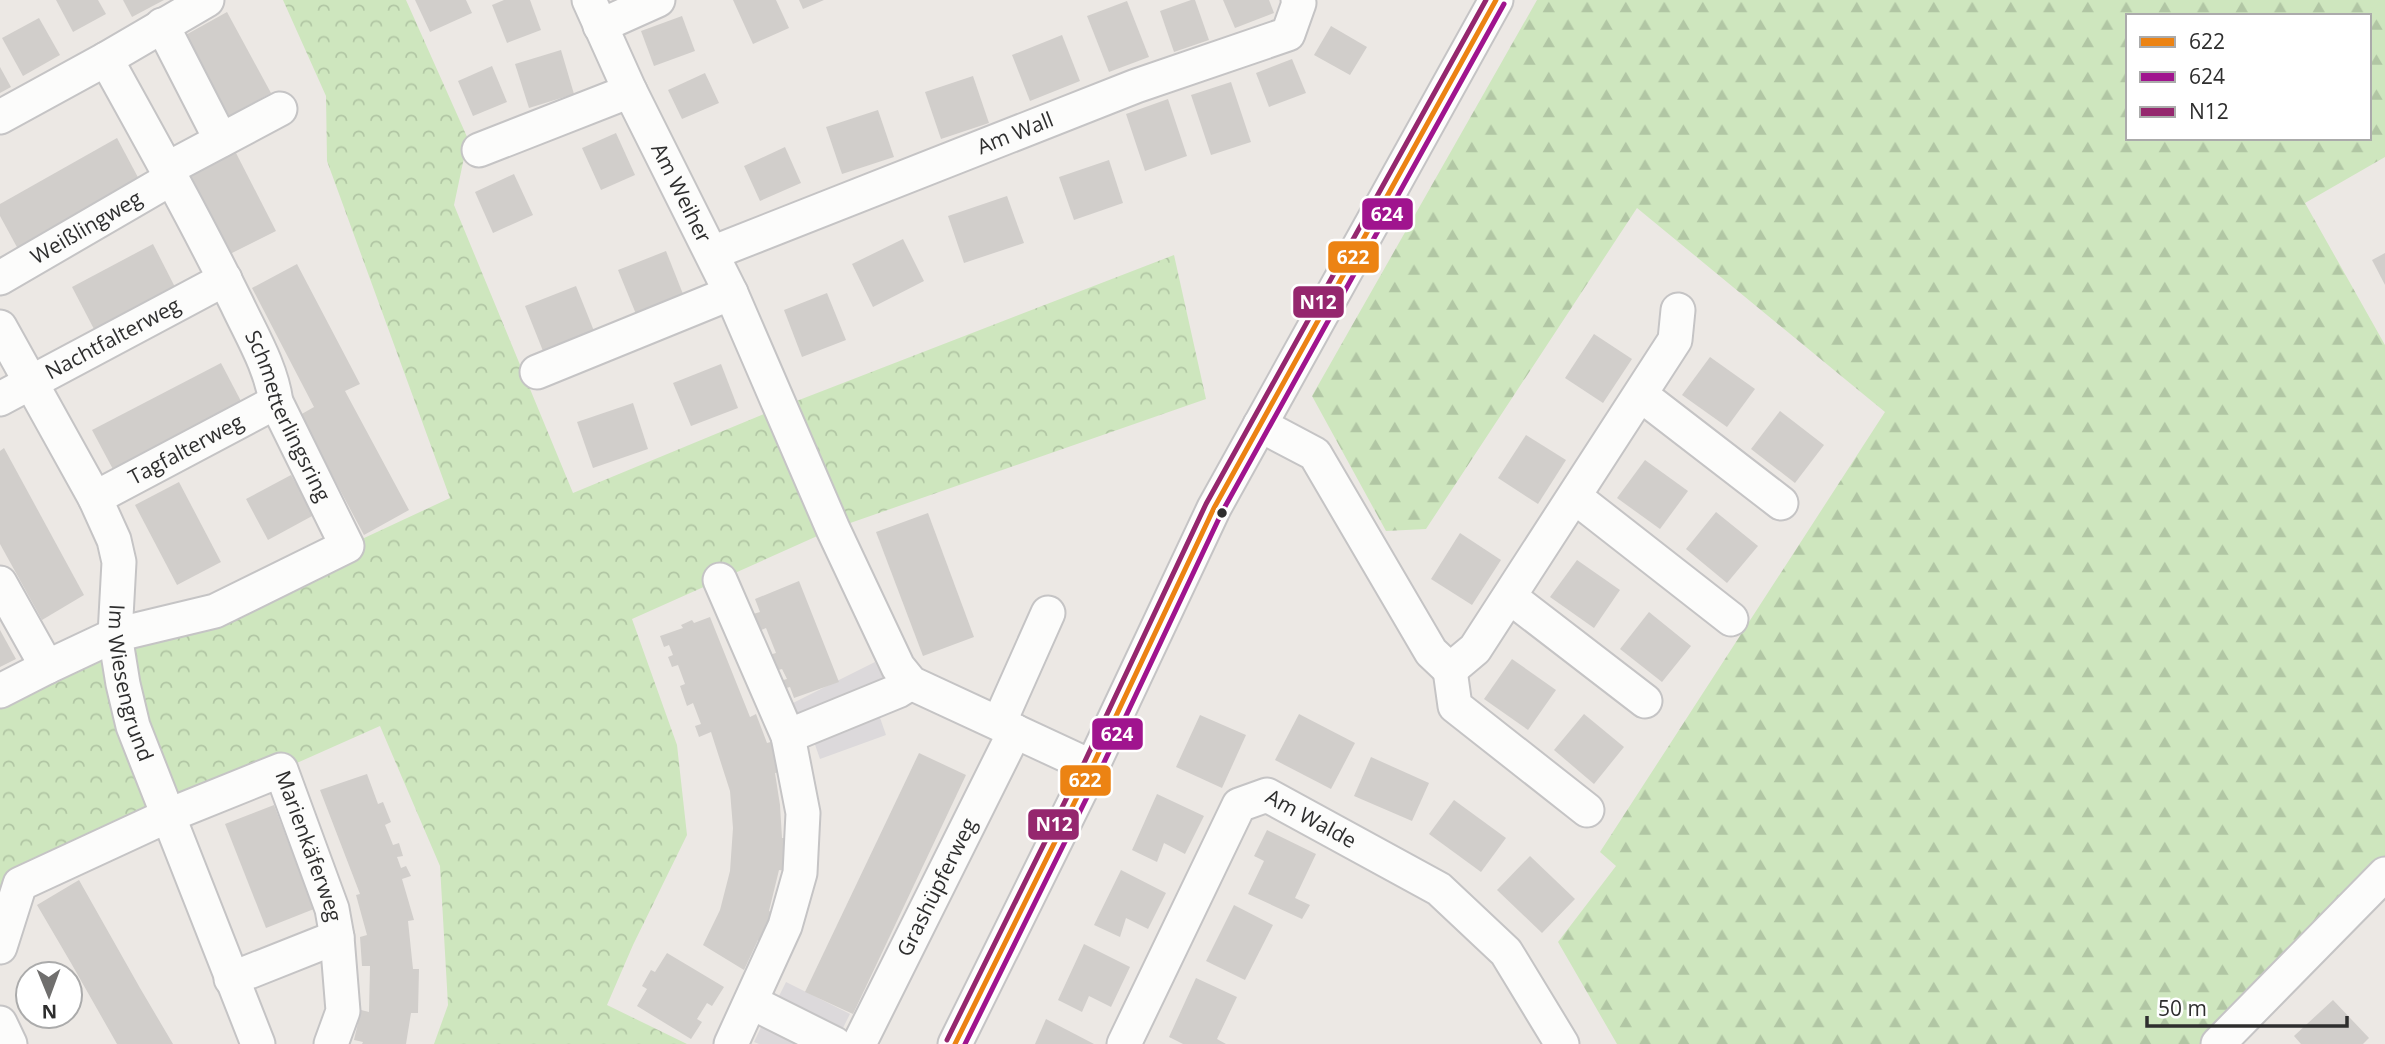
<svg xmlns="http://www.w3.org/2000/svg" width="2385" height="1044" viewBox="0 0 2385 1044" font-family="'Open Sans',sans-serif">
	<defs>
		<pattern id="forest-firs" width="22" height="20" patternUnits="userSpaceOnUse" patternTransform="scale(1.75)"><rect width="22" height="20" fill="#cee6be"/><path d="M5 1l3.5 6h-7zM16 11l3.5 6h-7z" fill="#b1c6a4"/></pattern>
		<pattern id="park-crowns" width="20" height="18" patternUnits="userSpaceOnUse" patternTransform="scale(1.75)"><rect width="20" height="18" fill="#cee6be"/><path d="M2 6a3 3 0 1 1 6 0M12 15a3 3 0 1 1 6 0" fill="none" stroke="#b1c6a4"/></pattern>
	</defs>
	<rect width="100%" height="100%" fill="#ece8e4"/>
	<!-- industrial -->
	<g fill="#dcd9db">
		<path d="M875 662 883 678 800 720 791 704Z"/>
		<path d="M878 712 886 735 820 759 812 736Z"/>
		<path d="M786 982 850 1014 841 1032 777 1000Z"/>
		<path d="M764 1021 812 1044H759L754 1042Z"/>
	</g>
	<!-- forest -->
	<path fill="url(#forest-firs)" fill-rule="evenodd" d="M1537 0H2385V157L2305 203 2385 345V874L2218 1044H1617L1558 942 1616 866 1600 852 1885 412 1637 208 1426 529 1386 531 1312 396ZM2128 16H2369V138H2128Z"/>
	<!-- park -->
	<path fill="url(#park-crowns)" d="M283 0H406L468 139 454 205 573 493 781 407 1174 255 1206 399 833 529 632 619 677 745 687 835 633 945 607 1005 687 1044H434L448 1005 440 866 380 726 0 895V691L347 546 450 498 327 161 326 96Z"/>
	<!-- building -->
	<g fill="#d1cecb">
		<path d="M56 0H98L106 14 73 32Z"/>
		<path d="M123 0H164L132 17Z"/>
		<path d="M415 0H466L472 13 430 32Z"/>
		<path d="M504 0H530L541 30 507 43 492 5Z"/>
		<path d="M733 0H776L789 28 753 44Z"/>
		<path d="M799 0H824L803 9Z"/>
		<path d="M1191 0H1195L1209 40 1174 52 1160 11Z"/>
		<path d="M1223 0H1269L1274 13 1235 28Z"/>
		<path d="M1127 1 1149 57 1109 72 1087 16Z"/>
		<path d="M227 12 271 93 226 118 182 37Z"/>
		<path d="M682 16 695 51 654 66 641 31Z"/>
		<path d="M39 18 60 55 23 76 2 38Z"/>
		<path d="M1331 26 1367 47 1350 75 1314 55Z"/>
		<path d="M1062 35 1080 81 1030 101 1012 55Z"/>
		<path d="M561 50 574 94 529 108 515 64Z"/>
		<path d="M1292 59 1306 93 1269 107 1256 73Z"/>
		<path d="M492 66 507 102 473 116 458 81Z"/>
		<path d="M0 67 11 87 0 93Z"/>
		<path d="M705 73 719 103 682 119 668 90Z"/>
		<path d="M973 76 989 123 941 139 925 92Z"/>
		<path d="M1231 82 1251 142 1211 155 1191 95Z"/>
		<path d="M1168 99 1187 156 1145 171 1126 114Z"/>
		<path d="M878 110 894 157 842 174 826 127Z"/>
		<path d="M616 133 635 175 601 190 582 148Z"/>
		<path d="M117 138 141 183 18 249 0 216V204Z"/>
		<path d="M785 147 801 183 760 201 744 166Z"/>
		<path d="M235 151 276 231 230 254 190 174Z"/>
		<path d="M1109 160 1123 203 1074 220 1059 177Z"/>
		<path d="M514 174 533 215 493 233 475 192Z"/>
		<path d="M1007 196 1024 243 964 263 948 216Z"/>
		<path d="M903 239 924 281 873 307 852 264Z"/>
		<path d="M153 244 176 289 95 331 72 287Z"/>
		<path d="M666 251 683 294 636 314 618 270Z"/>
		<path d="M2385 253V285L2372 260Z"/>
		<path d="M297 264 360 384 345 391 409 510 364 535 300 415 314 407 252 288Z"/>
		<path d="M576 286 596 336 545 356 525 306Z"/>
		<path d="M827 293 846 340 802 357 784 310Z"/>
		<path d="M1594 334 1632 359 1603 403 1565 378Z"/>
		<path d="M1710 357 1755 389 1727 427 1682 395Z"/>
		<path d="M221 363 243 405 115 473 92 430Z"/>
		<path d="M721 364 738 408 691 426 673 383Z"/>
		<path d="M633 403 648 449 593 468 577 422Z"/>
		<path d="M1780 411 1824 445 1795 483 1751 449Z"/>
		<path d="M1526 435 1566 460 1538 504 1498 478Z"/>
		<path d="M4 448 84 595 42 620 0 544V451Z"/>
		<path d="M1645 460 1688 491 1660 529 1617 498Z"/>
		<path d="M291 475 314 515 268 540 246 499Z"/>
		<path d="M179 482 221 562 177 585 135 505Z"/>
		<path d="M1716 512 1758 546 1727 583 1686 549Z"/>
		<path d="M928 513 974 637 923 656 876 532Z"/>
		<path d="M1460 533 1501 560 1472 605 1431 579Z"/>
		<path d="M1577 560 1620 590 1594 628 1550 597Z"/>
		<path d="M799 581 839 682 794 698 790 687 783 689 780 681 787 679 782 669 775 671 769 655 776 653 766 628 759 631 753 614 760 612 755 599Z"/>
		<path d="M1649 612 1691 646 1662 682 1620 649Z"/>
		<path d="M710 617 750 717 756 714 767 743 774 741 783 772 775 773 780 805 782 838H789L787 871 779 870 769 911 777 915 765 943 758 940 744 970 703 945 720 910 730 871 733 828 730 791 711 732 699 737 695 726 701 724 693 703 687 706 680 686 685 684 678 665 672 667 668 657 673 655 669 645 664 647 660 636 683 628 681 625 692 620 694 623Z"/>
		<path d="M0 630 16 659 0 667Z"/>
		<path d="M1512 659 1556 690 1528 730 1484 699Z"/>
		<path d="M1299 714 1355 743 1331 789 1275 760Z"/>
		<path d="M1584 714 1624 747 1594 784 1554 750Z"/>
		<path d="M1200 715 1246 735 1222 788 1176 767Z"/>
		<path d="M919 753 966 775 853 1014 805 992Z"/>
		<path d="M1371 757 1429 783 1412 821 1354 796Z"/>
		<path d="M367 774 378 804 383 802 391 822 385 825 393 845 399 843 403 856 397 857 401 868 406 866 411 876 402 879 414 920 408 921 413 969H419L418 1013H411L406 1044H362L363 1042 354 1040 361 1010 369 1012 370 966H362L360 937 367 935 356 895 360 894 320 790Z"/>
		<path d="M1157 794 1204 816 1185 854 1164 843 1157 862 1132 850Z"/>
		<path d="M1454 800 1506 838 1481 872 1429 834Z"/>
		<path d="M274 805 314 909 266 928 225 824Z"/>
		<path d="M1267 830 1316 854 1295 898 1310 905 1302 919 1248 894 1264 861 1254 856Z"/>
		<path d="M1530 856 1575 899 1542 933 1497 890Z"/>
		<path d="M1121 870 1166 893 1148 929 1126 918 1120 937 1094 925Z"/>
		<path d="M79 880 140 988 173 1044H117L71 963 37 905Z"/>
		<path d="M1234 905 1273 925 1245 980 1206 961Z"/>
		<path d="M1084 944 1130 967 1111 1007 1089 996 1082 1012 1058 1000Z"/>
		<path d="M667 953 724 987 712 1006 707 1003 697 1019 702 1022 691 1039 637 1006 647 989 642 986 651 970 655 972Z"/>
		<path d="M1196 978 1237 997 1217 1039 1226 1044H1183L1169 1037Z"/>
		<path d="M2333 1000 2369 1038 2363 1044H2301L2294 1036Z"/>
		<path d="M1046 1019 1094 1044H1035Z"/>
	</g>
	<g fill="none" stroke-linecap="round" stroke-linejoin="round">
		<!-- minor casing -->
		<g stroke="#c5c4c5" stroke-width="37">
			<g id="minor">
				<path id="s1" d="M589 0 630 91 731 293 833 529 898 667 911 683 1092 767"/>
				<path d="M162 25 221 140"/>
				<path d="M600 26 658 0"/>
				<path d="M106 59 207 0"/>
				<path id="s2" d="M0 117 106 59C151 140 196 221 237 304 252 336 271 367 276 402L347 546 215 611 115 635 47 667 0 691"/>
				<path d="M479 150 630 91"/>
				<path d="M167 169 280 109"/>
				<path id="s3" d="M712 253 1136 86 1288 34 1299 3 1298 0"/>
				<path id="s4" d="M0 278 172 178"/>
				<path id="s5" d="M0 327 95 498 114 540 119 562 115 635 123 684 133 726 258 1044"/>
				<path d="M537 372 731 293"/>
				<path d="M1641 395 1781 503"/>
				<path id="s6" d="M0 399 225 279"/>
				<path d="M1260 425 1315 454 1431 652 1450 670 1475 649 1675 340 1678 310"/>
				<path d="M1575 497 1731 619"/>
				<path id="s7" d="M95 498 276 402"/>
				<path d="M720 580 788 736 803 813 800 873 785 926 731 1044"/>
				<path d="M0 583 47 667"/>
				<path d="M1510 597 1645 701"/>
				<path d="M1450 670 1455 706 1587 810"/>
				<path d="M999 723 1048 613"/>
				<path d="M788 736 898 691 911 683"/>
				<path id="s8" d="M0 947 20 884 167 816 281 770 332 909 337 937 343 1011 331 1044"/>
				<path d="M231 979 337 937"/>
				<path d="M751 1002 835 1044"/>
				<path d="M0 1023 10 1044"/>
				<path id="s9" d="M859 1044 1015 731"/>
				<path d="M955 1044 1092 767 1214 508 1496 0"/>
				<path id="s10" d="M1124 1044 1239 805 1267 795 1439 889 1506 952 1562 1044"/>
				<path d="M2218 1044 2385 874"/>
			</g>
		</g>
		<!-- minor -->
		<use href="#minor" stroke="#fcfcfb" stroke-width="33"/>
		<!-- bus-1 casing -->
		<g stroke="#fff" stroke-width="10">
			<path id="bus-1" d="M955 1044 1092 767 1214 508 1496 0"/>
		</g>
		<!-- bus-2 casing -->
		<g stroke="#fff" stroke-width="10">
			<path id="bus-2" d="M965 1044 1100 771 1222 512 1504 4"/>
		</g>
		<!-- bus-3 casing -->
		<g stroke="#fff" stroke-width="10">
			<path id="bus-3" d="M947 1040 1084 763 1206 504 1486 0"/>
		</g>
		<!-- bus-1 -->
		<use href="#bus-1" stroke="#ec8313" stroke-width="5"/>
		<!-- bus-2 -->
		<use href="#bus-2" stroke="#a0148e" stroke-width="5"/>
		<!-- bus-3 -->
		<use href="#bus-3" stroke="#95276e" stroke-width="5"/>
	</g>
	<!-- markers -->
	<circle fill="#2e2e2e" stroke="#fff" stroke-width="2.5" cx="1222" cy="513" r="6"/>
	<g text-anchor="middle" stroke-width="6" stroke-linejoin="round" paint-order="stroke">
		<!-- street labels -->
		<g font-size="21" fill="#2e2e2e" stroke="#fff">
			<text dy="7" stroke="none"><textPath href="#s3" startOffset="326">Am Wall</textPath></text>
			<text dy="7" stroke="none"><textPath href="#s1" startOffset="214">Am Weiher</textPath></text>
			<text dy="7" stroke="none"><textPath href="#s4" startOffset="100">Weißlingweg</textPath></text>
			<text dy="7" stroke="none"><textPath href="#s6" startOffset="128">Nachtfalterweg</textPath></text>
			<text dy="7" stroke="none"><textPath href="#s2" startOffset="522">Schmetterlingsring</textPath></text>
			<text dy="7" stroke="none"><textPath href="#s7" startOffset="103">Tagfalterweg</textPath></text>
			<text dy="7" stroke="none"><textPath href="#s5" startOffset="387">Im Wiesengrund</textPath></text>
			<text dy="7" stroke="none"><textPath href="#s10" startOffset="345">Am Walde</textPath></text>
			<text dy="7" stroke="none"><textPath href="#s8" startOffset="432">Marienkäferweg</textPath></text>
			<text dy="7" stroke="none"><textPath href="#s9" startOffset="175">Grashüpferweg</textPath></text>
		</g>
	</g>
	<g stroke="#fff" stroke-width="2.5">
		<rect x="1361" y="197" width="53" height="34" rx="7" fill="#a0148e"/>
		<rect x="1327" y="240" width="53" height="34" rx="7" fill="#ec8313"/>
		<rect x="1292" y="285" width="53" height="34" rx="7" fill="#95276e"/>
		<rect x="1091" y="717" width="53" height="34" rx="7" fill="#a0148e"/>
		<rect x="1059" y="764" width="53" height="33" rx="7" fill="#ec8313"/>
		<rect x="1027" y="808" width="53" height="33" rx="7" fill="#95276e"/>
	</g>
	<g font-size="19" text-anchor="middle" font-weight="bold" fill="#fff">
		<text x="1387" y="221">624</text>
		<text x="1353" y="264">622</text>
		<text x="1318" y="309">N12</text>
		<text x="1117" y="741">624</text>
		<text x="1085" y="787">622</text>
		<text x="1054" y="831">N12</text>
	</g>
	<!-- legend -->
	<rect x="2126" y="14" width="245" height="126" fill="#ffffff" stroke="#ababab" stroke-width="2"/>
	<rect x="2140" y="37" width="35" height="10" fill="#ec8313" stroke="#ababab" stroke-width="2"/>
	<text x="2189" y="49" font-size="21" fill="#2e2e2e">622</text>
	<rect x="2140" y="72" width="35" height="10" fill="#a0148e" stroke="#ababab" stroke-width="2"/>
	<text x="2189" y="84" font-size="21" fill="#2e2e2e">624</text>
	<rect x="2140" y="107" width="35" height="10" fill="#95276e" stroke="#ababab" stroke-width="2"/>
	<text x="2189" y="119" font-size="21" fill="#2e2e2e">N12</text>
	<!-- north arrow -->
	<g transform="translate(49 995) rotate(179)"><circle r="33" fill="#ffffff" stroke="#ababab" stroke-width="2"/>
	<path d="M0-5L12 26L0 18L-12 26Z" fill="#706f6e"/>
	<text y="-10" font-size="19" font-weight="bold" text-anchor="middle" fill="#2e2e2e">N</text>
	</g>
	<!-- scale -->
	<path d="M2147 1016v10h200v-10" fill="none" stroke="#2e2e2e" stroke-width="3.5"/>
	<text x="2158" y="1016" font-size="21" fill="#2e2e2e" stroke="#ffffff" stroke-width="5" paint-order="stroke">50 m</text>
</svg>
